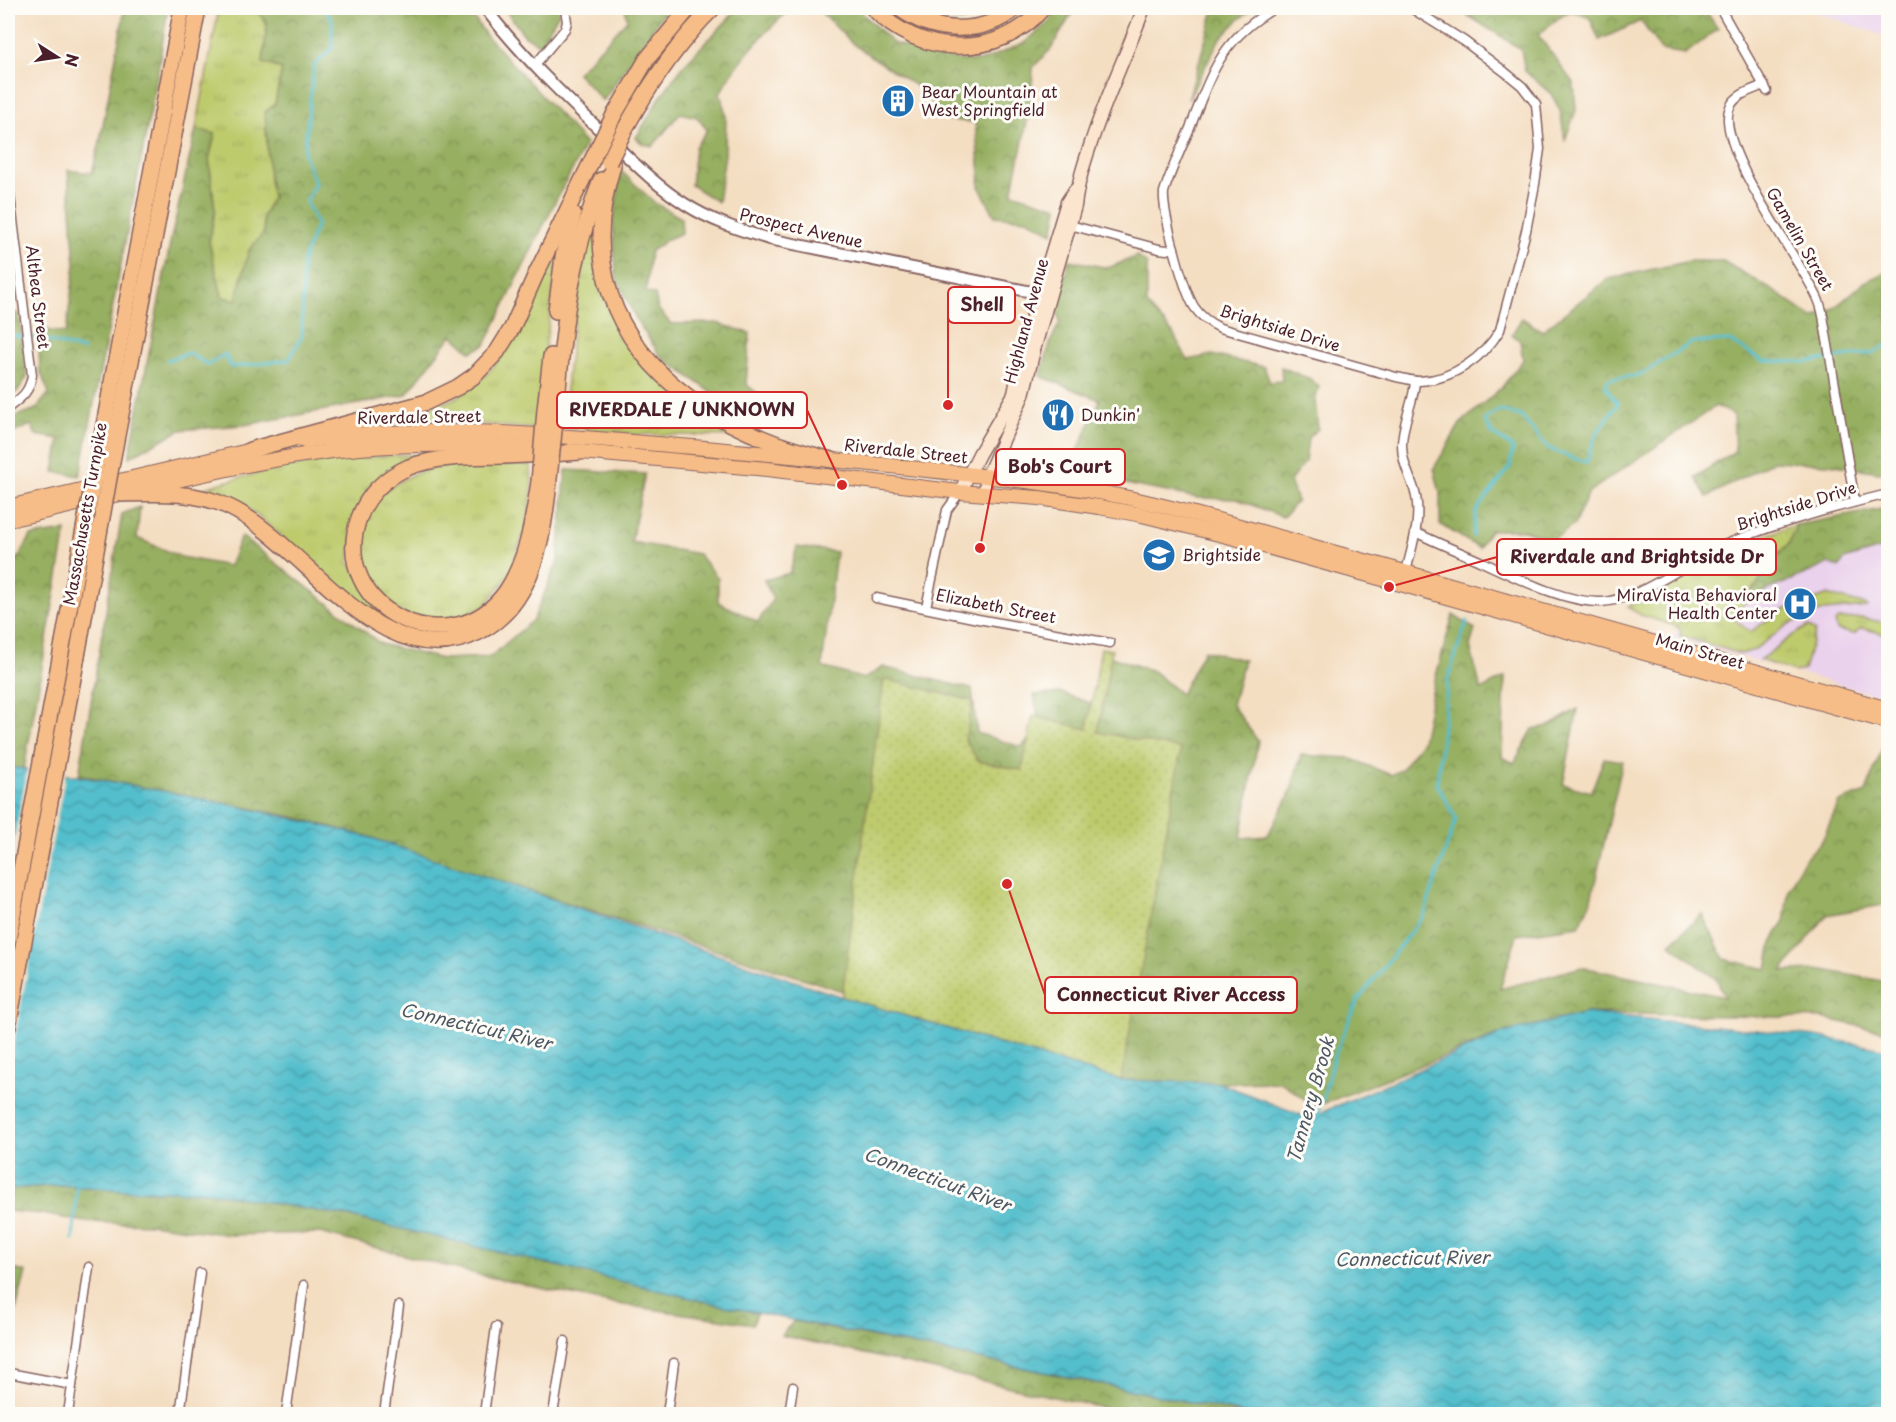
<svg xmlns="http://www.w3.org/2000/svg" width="1896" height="1422" viewBox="0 0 1896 1422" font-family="'Playpen Sans',sans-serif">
	<defs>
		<pattern id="grass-tufts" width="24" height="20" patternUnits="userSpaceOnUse" patternTransform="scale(1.5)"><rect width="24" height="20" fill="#becb6d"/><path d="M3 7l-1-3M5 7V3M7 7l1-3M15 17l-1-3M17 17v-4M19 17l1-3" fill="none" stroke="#a5ae5f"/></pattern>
		<pattern id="forest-crowns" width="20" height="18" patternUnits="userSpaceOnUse" patternTransform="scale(1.5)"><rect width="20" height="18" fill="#96af60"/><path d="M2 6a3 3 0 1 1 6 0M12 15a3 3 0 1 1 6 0" fill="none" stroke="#7c8e4f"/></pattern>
		<pattern id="park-dots" width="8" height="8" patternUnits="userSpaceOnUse" patternTransform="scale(1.5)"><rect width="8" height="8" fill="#becb6d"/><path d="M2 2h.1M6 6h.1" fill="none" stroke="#a5ae5f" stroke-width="1.8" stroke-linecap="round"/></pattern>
		<pattern id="water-waves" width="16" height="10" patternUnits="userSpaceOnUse" patternTransform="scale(1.5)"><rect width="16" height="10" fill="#52becc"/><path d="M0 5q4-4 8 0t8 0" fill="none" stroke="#469aa6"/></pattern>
	</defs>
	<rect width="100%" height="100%" fill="#fdfcf7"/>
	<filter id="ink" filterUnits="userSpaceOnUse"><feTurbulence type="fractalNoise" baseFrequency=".0167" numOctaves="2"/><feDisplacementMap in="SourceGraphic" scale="12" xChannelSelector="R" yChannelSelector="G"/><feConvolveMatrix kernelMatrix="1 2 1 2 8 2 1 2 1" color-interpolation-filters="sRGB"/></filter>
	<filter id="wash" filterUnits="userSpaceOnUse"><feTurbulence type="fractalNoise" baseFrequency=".008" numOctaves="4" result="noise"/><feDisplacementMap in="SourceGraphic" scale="24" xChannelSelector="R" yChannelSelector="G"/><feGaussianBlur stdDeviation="1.35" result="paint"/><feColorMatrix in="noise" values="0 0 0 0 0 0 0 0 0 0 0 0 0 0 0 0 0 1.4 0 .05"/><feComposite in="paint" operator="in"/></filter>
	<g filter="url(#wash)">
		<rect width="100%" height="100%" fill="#f4dec2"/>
		<!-- built -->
		<g fill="#ead1ec">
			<path d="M1805 8H1888V37Z"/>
			<path d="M1888 526V698L1672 637 1753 571Z"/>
		</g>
		<!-- grass -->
		<g fill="url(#grass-tufts)" stroke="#84754c" stroke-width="1.5">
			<path d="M219 8H256L267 25 263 63 282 69 275 104 269 177 272 198 263 216 264 233 249 250 236 300 221 297 209 242 215 211 209 159 215 134 196 129Z"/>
			<path d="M914 8H1003C984 19 961 25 940 19 931 16 922 11 914 8Z"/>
			<path d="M594 218 621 332 718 422 738 436 635 434 563 427C568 356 576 287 594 218Z"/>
			<path d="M557 259 535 429 453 421 366 424C395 416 428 411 455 398 507 372 526 309 552 262Z"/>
			<path d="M447 454 394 468 370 486 356 510 349 562 394 622 393 625 359 604 263 520 244 506 222 496 199 490C279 463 362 454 447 454Z"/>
			<path d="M453 464 531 465 532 488 528 521 508 576 486 605 460 619 429 620 398 612 375 588 362 560 363 532 370 509 385 490 417 472Z"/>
			<path d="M1796 525 1789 544 1783 549 1751 593 1752 597 1736 611 1732 617 1750 632 1782 610 1829 595 1867 605V607L1824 611 1809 615 1789 624 1754 650 1741 654 1680 636 1681 632 1678 627 1641 615 1627 607 1738 545Z"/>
			<path d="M1862 618 1888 623V635L1861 628 1854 634 1837 630 1835 622 1838 619Z"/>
			<path d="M1809 626 1815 631 1804 670 1794 672 1760 660 1793 635Z"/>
		</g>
		<!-- forest -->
		<g fill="url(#forest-crowns)" stroke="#706746" stroke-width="1.5">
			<path d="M125 8H168L156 82 80 476 54 472 60 439 36 435 31 425 8 435V419L36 409 49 393 40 371 38 329 66 333 75 264 68 170 92 173 99 146Z"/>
			<path d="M256 8H467L485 34 586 144 555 202 485 345 471 352 452 335 406 395 244 425 180 430 129 457 171 239 196 129 215 134 209 159 215 211 209 242 222 297 236 300 249 250 264 233 263 216 272 198 269 177 265 112 275 104 282 69 263 63 267 25Z"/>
			<path d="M504 8H558L559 13 540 45 524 35Z"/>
			<path d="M625 8H667L603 101 577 73 627 20Z"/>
			<path d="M739 8H792C764 32 738 61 720 93L726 115 725 154 718 202 691 185 695 147 707 130 697 117 680 113 653 146 643 144 636 138 657 102 681 68Z"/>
			<path d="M817 8H857L893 43 957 60 982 61 1024 43 1049 22 1058 8H1075L1051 49 1033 67 1031 103 1012 193 1058 207 1053 233 1027 219 995 216 979 186 980 174 975 122 948 120 919 88 854 45Z"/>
			<path d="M1218 8H1254L1238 20 1219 40 1188 100 1214 10Z"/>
			<path d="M1456 8H1704L1718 29 1685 54 1661 50 1641 21 1599 40 1590 18 1571 11 1561 16 1538 35 1574 84 1576 110 1565 140 1560 110 1551 94 1525 71 1521 49Z"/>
			<path d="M621 171 655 203 681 218 682 233 668 239 650 252 646 292 655 295 658 309 671 324 717 323 750 333 746 384 762 397 749 409 730 405 661 357 637 321 616 277 613 220Z"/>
			<path d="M1137 256 1147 264V305L1172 332 1188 360 1212 355 1264 367 1270 382 1282 381 1281 367 1310 379 1319 387 1315 401 1318 429 1308 438 1305 462 1290 481 1297 501 1283 517 1237 499 1198 498 1068 473 1100 400 1040 376 1051 341 1060 322 1057 310 1069 260 1108 268Z"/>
			<path d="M1690 261H1723L1772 290 1813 318 1833 309 1865 282 1888 271V470L1879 472 1829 464 1773 461 1707 497 1695 477 1735 451 1733 414 1716 406 1589 492 1574 525 1553 540 1524 530H1490L1479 548 1440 524V493L1434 468 1460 424 1502 387 1523 360 1520 341 1512 334 1522 318 1542 331 1608 279Z"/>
			<path d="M19 313 27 377 17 392 8 397V314Z"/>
			<path d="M566 470 645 474 631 542 698 554 718 578V602L758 622 773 599 764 580 790 573 797 547 836 552 822 667 864 679 883 667 972 689 977 733 1021 747 1040 728 1034 695 1061 693 1096 705 1108 656 1153 671 1181 694 1204 650 1244 660 1232 705 1258 741 1241 838 1267 836 1289 796 1301 755 1349 758 1391 775 1401 770 1422 741 1434 683 1453 615 1475 629 1470 646 1481 690 1505 677 1502 757 1514 763 1533 729 1549 726 1578 709 1563 784 1591 792 1604 758 1623 761 1590 904 1579 926 1517 935 1500 989 1582 967 1725 997 1717 980 1670 944 1702 914 1724 959 1767 969 1772 942 1784 922 1789 888 1804 860 1822 841 1839 802 1866 792 1885 741 1888 742V904L1827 915 1782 971 1823 970 1888 982V1032L1822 1018 1587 1013 1503 1033 1315 1107 1281 1082 1219 1083 1121 1080 455 867 369 837 289 816 79 775 122 514 140 507 137 538 181 557 229 566 241 536 381 644 442 659 490 657 533 620 558 561Z"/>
			<path d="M1888 508V549H1880L1844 560 1840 567 1828 564 1752 597 1751 593 1783 549 1789 544 1796 525Z"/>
			<path d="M66 531 24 769 8 767V562L19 557 31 536Z"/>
			<path d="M61 1185 123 1190 209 1192 352 1217 757 1313 753 1324 610 1303 480 1275 320 1233 230 1235 151 1224 86 1222 42 1214 8 1211V1189Z"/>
			<path d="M8 1268 26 1272 8 1340Z"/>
			<path d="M794 1321 1247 1414H1129L781 1335Z"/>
		</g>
		<!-- park -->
		<path fill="url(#park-dots)" stroke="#84754c" stroke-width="1.5" d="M1101 648 1112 650 1098 732 1181 749 1121 1080 842 997 884 679 973 701 965 740 978 761 1022 770 1033 716 1087 729Z"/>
		<!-- water -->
		<path fill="url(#water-waves)" stroke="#4e6e7c" stroke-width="1.5" d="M8 767C130 781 250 807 369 837L842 997 1121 1080 1219 1083 1309 1118 1503 1033 1587 1013 1815 1036 1888 1050V1414H1247L720 1305 352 1217 209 1192 123 1190 61 1185 8 1189Z"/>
		<!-- pier -->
		<path fill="#f4dec2" d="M28 766 66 771 8 1072V871Z"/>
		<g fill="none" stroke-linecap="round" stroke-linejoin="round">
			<!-- stream -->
			<g stroke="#52becc" stroke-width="3">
				<path d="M8 335 42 339 83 350"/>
				<path d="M167 360 189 353 208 365 225 354 231 367 289 360 302 336 303 260 317 224 306 202 315 183 304 154 314 65 332 49V20L325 8"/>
				<path d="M1473 536 1476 511 1510 467 1513 448 1492 433 1485 420 1498 410 1521 416 1548 448 1572 458 1587 462 1596 434 1618 404 1605 386 1609 379 1640 375 1693 342 1730 341 1763 361 1806 362 1872 353 1888 345"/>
				<path d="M1318 1116 1334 1056 1358 1000 1424 915 1456 819 1437 784 1448 678 1467 621"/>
				<path d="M73 1240 77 1185"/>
			</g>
		</g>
	</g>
	<g filter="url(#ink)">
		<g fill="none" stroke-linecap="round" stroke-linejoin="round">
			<!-- minor casing -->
			<g stroke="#866260" stroke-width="11">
				<g id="minor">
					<path d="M1275 8C1221 39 1212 72 1190 128 1181 149 1171 170 1164 192 1162 210 1184 293 1195 308 1201 317 1210 323 1220 328L1396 377C1404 378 1411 381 1419 381 1453 380 1484 357 1500 330L1526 231 1535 184 1540 149 1536 104 1522 86 1505 72 1464 41 1411 8"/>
					<path d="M1720 8 1767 91"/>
					<path d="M535 65 565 29 567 22 565 8"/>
					<path d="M1764 85C1752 90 1736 94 1730 107 1713 144 1801 261 1818 299 1821 306 1823 314 1824 322L1855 502"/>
					<path d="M8 179 32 375C30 392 21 398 8 408"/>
					<path d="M1070 225 1159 249 1167 250 1174 248"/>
					<path d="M1415 532C1437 543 1460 552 1482 562 1515 577 1565 603 1601 602 1639 601 1688 561 1724 545 1776 523 1834 507 1888 494"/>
					<path d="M1406 572C1412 546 1423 516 1414 489 1409 474 1402 462 1402 445 1402 422 1414 403 1415 381"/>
					<path d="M876 598 978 619 1110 643"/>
					<path d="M926 607 947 510 960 492"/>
					<path d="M9 1373 72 1385"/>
					<path d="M68 1414 89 1267"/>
					<path d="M180 1414 200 1273"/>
					<path d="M286 1414 304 1285"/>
					<path d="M384 1414 399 1306"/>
					<path d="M484 1414 496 1327"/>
					<path d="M553 1414 565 1341"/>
					<path d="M667 1414 674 1363"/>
					<path d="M789 1414 793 1387"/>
				</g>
			</g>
			<!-- tertiary casing -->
			<g stroke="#866260" stroke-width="14">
				<path id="tertiary" d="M485 8C520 54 563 95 605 135 630 159 655 185 685 204 711 221 740 230 769 239L1047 295"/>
			</g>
			<!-- secondary casing -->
			<g stroke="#866260" stroke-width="15">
				<g id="secondary">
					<path d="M960 492 979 454 1014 394 1023 348 1067 202 1075 190"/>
					<path d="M984 494 987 477 1023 395 1034 350 1075 206C1078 180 1086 158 1094 134 1109 91 1128 50 1144 8"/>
				</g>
			</g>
			<!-- primary casing -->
			<g stroke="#866260" stroke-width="16">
				<g id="primary">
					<path d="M304 441C433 422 563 436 693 447 771 454 849 461 927 470 995 477 1062 484 1129 498 1213 516 1296 543 1380 565 1550 612 1719 661 1888 709"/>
					<path d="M570 451 767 469 960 492 1039 498 1099 507 1142 515 1231 537 1372 576 1888 722"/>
					<path d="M8 507 261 448"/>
					<path d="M8 520C123 495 242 459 360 448 420 443 481 444 541 449"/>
				</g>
			</g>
			<!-- motorway casing -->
			<g stroke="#866260" stroke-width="18">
				<g id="motorway">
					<path d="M873 8C919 57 998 61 1043 8"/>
					<path d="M899 8C934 34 982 36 1016 8"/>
					<path d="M614 115 647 59 689 8"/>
					<path d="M626 127C650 84 677 43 713 8"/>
					<path d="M613 165C606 188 601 213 601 237 602 339 679 405 767 440 788 449 810 454 832 460"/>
					<path d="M556 311 563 257 573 214"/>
					<path d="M545 410 551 356"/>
					<path d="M556 412C563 328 570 260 601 180"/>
					<path d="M250 450 427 402 458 387 474 376 497 352 512 328 536 274 597 150"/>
					<path d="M111 467 198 8"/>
					<path d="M96 468 182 8"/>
					<path d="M539 482C533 518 528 558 507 590 452 670 327 609 359 518 368 494 386 477 409 467 438 456 472 457 503 456 529 455 554 454 580 452"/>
					<path d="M122 494C158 493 196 491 229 507 307 544 380 681 479 632 534 605 543 537 549 482"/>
					<path d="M8 940 86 518"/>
					<path d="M8 1027 74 673 103 512"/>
				</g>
			</g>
			<!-- minor -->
			<use href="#minor" stroke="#fff" stroke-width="8"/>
			<!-- tertiary -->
			<use href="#tertiary" stroke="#fff" stroke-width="10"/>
			<!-- secondary -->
			<use href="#secondary" stroke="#fce5cf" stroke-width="12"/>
			<!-- primary -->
			<use href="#primary" stroke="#f7bd88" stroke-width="14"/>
			<!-- motorway -->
			<use href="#motorway" stroke="#f7bd88" stroke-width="15"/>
			<!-- motorway-bridge casing -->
			<g stroke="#866260" stroke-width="18" stroke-linecap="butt">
				<g id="motorway-bridge">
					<path d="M597 150 614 115"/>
					<path d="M609 162 626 127"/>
					<path d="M549 479 556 412"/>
					<path d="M539 482 545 410"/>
					<path d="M103 512 111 467"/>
					<path d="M86 518 96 468"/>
				</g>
			</g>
			<!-- motorway-bridge -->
			<use href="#motorway-bridge" stroke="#f7bd88" stroke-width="15"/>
		</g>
	</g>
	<!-- icons -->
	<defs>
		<g id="building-disc" transform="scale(1.725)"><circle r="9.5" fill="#1f6fb2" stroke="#fdfcf7"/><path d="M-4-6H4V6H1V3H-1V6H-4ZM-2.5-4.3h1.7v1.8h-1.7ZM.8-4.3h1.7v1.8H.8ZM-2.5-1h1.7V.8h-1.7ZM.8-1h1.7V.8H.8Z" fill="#fff"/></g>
		<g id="restaurant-disc" transform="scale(1.725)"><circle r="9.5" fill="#1f6fb2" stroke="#fdfcf7"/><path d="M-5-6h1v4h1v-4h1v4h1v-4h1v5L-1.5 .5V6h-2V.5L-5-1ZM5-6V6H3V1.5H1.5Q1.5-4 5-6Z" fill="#fff"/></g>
		<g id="school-disc" transform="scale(1.725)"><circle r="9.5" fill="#1f6fb2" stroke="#fdfcf7"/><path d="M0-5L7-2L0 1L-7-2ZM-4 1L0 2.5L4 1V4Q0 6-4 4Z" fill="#fff"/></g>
		<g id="hospital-disc" transform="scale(1.725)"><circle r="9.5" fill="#1f6fb2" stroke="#fdfcf7"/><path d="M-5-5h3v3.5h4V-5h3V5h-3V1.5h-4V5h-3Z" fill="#fff"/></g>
	</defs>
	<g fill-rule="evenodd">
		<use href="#building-disc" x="898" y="101"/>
		<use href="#restaurant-disc" x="1058" y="415"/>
		<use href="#school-disc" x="1159" y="555"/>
		<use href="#hospital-disc" x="1800" y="604"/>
	</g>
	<g text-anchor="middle" stroke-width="6" stroke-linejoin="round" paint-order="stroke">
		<!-- poi labels -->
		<g font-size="16" fill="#4a1f2b" stroke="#fdfcf7" text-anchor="start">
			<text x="921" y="98">Bear Mountain at<tspan x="921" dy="18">West Springfield</tspan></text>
			<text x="1081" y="421">Dunkin'</text>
			<text x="1182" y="561">Brightside</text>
			<text x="1777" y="601" text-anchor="end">MiraVista Behavioral<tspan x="1777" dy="18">Health Center</tspan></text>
		</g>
		<!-- street labels -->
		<g font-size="16" fill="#4a1f2b" stroke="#fdfcf7">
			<text transform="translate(801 228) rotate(13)" y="6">Prospect Avenue</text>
			<text transform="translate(1800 239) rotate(60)" y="6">Gamelin Street</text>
			<text transform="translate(38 297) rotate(83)" y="6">Althea Street</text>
			<text transform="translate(1026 321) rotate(-75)" y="6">Highland Avenue</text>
			<text transform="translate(1280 328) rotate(17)" y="6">Brightside Drive</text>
			<text transform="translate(419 417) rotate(-1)" y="6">Riverdale Street</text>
			<text transform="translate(906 451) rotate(6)" y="6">Riverdale Street</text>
			<text transform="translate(1796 506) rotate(-18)" y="6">Brightside Drive</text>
			<text transform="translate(85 514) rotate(-80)" y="6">Massachusetts Turnpike</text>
			<text transform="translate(996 606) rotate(11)" y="6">Elizabeth Street</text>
			<text transform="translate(1700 651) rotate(16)" y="6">Main Street</text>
		</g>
		<!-- water labels -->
		<g font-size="18" font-style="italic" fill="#4d5763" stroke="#fdfcf7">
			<text transform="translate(476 1027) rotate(13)" y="6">Connecticut River</text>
			<text transform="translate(1311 1100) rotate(-74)" y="6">Tannery Brook</text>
			<text transform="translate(937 1180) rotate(20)" y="6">Connecticut River</text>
			<text transform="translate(1412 1259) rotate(-1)" y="6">Connecticut River</text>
		</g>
	</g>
	<!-- callouts -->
	<path fill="none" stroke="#d62828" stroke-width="2" d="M948 405L948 305M842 485L807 410M980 548L996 467M1389 587L1497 557M1007 884L1045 995"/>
	<g fill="#d62828" stroke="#fdfcf7" stroke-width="2">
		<circle cx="948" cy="405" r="6"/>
		<circle cx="842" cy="485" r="6"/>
		<circle cx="980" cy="548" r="6"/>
		<circle cx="1389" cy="587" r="6"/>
		<circle cx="1007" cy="884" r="6"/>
	</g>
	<g fill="#fdfcf7" stroke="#d62828" stroke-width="2">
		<rect x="948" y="287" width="67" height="36" rx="6"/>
		<rect x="557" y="392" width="250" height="36" rx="6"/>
		<rect x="996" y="449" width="129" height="36" rx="6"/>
		<rect x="1497" y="539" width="279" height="36" rx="6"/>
		<rect x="1045" y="977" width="252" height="36" rx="6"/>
	</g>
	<g font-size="18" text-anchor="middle" font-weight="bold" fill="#4a1f2b">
		<text x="982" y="311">Shell</text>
		<text x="682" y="416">RIVERDALE / UNKNOWN</text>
		<text x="1060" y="473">Bob's Court</text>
		<text x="1637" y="563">Riverdale and Brightside Dr</text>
		<text x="1171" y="1001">Connecticut River Access</text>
	</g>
	<!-- margin -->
	<rect width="1896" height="1422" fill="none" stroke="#fdfcf7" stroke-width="30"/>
	<!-- north arrow -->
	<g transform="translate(57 57) rotate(102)" stroke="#fdfcf7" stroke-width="4.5" paint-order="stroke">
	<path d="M0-4.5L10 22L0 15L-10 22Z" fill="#4a1f2b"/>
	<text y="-9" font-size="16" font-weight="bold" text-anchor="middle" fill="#4a1f2b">N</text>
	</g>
</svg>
